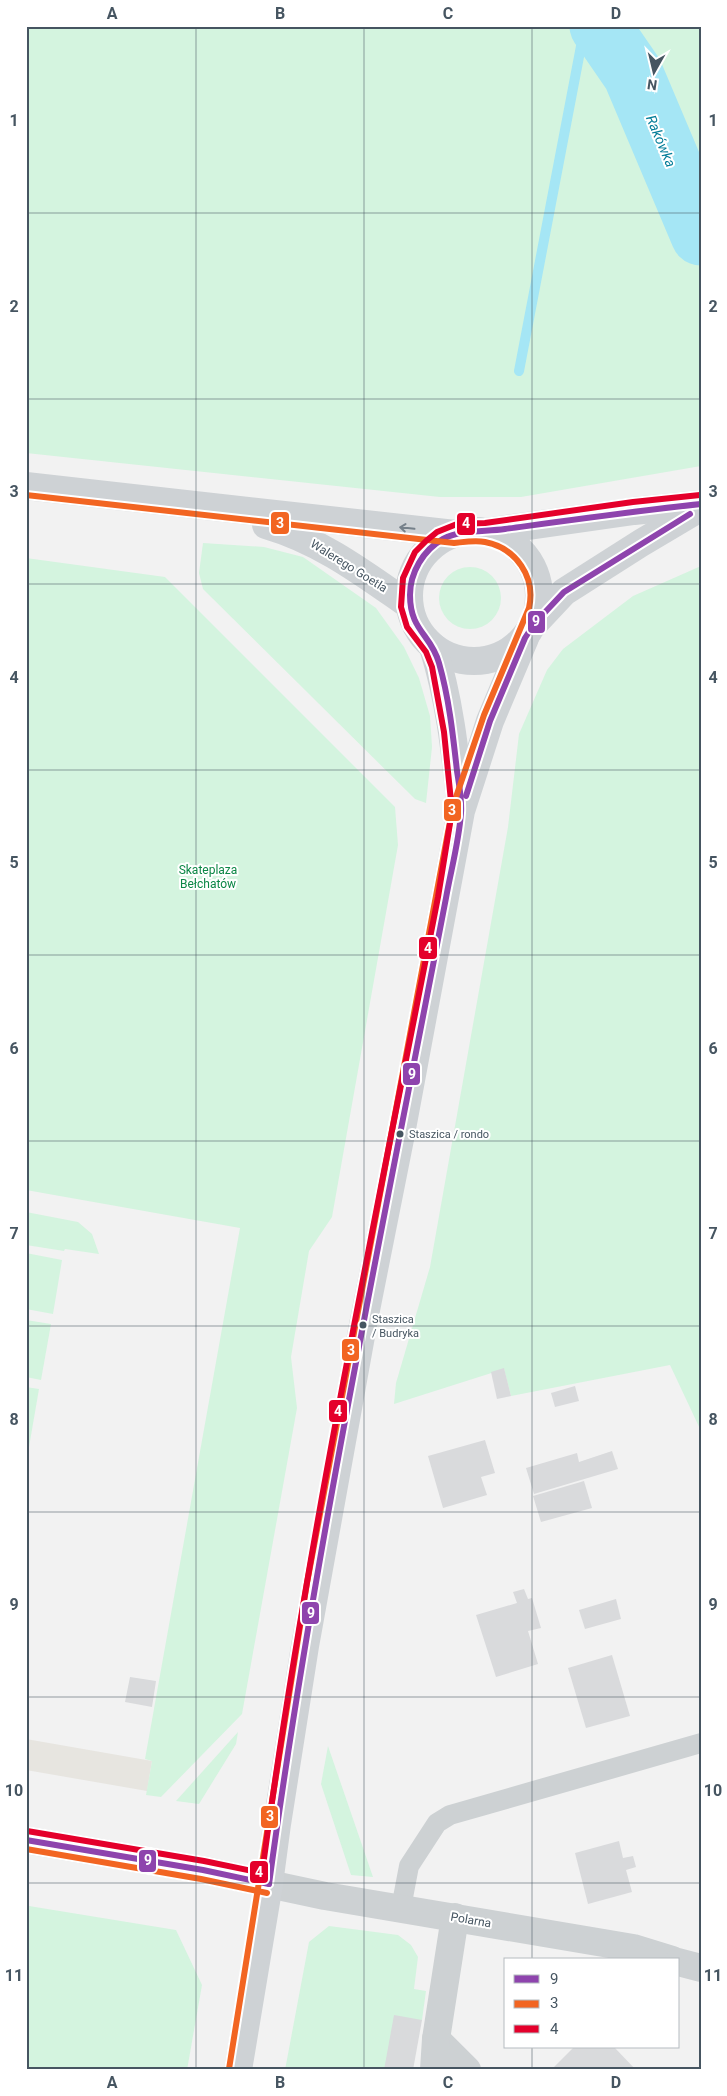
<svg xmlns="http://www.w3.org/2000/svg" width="727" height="2096" viewBox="0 0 727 2096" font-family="Roboto,sans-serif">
	<rect width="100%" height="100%" fill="#f2f2f2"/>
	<!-- commercial -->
	<path fill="#e7e5e0" d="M26 1739 152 1761 147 1791 26 1770Z"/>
	<!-- green -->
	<g fill="#d4f4df">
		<path d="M26 26H701V466L521 497H440L26 453Z"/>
		<path d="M203 543 264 547 303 557 376 608 404 647 419 678 430 716 432 747 426 803 415 799 203 589 199 573Z"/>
		<path d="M26 558 165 577 395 807 398 845 332 1217 309 1251 291 1357 297 1408 242 1714 161 1797 146 1795 152 1761 145 1759 240 1228 26 1190Z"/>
		<path d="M701 566V1431L670 1365 511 1396 504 1369 394 1404 396 1383 430 1267 508 827 519 734 547 670 563 649 633 596Z"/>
		<circle cx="470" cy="598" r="31"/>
		<path d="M26 1212 78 1222 92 1234 99 1254 65 1249 64 1251 26 1245Z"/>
		<path d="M26 1253 62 1260 53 1314 26 1309Z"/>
		<path d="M26 1320 51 1324 41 1380 26 1377Z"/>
		<path d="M26 1387 39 1389 29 1447 26 1446Z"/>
		<path d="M238 1732 236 1744 199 1804 176 1801Z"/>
		<path d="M328 1746 373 1877 351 1875 321 1784Z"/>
		<path d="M29 1906 176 1930 202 1985 187 2070H26V1925Z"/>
		<path d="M329 1926 398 1935 411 1945 418 1957 414 1989 426 1991 422 2020 384 2070H285L309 1942Z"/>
	</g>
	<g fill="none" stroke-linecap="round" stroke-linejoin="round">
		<!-- stream -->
		<path stroke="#a5e6f5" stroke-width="10" d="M519 371 582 41 589 26"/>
		<!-- river -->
		<path stroke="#a5e6f5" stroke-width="61" d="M600 26 633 74 701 235"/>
	</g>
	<!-- building -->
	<g fill="#d9dadc">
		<path d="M504 1368 511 1396 497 1399 491 1372Z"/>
		<path d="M575 1386 579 1401 555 1407 551 1393Z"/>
		<path d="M485 1440 495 1473 481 1477 487 1495 443 1508 428 1456Z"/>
		<path d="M612 1451 618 1469 534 1494 526 1468 577 1453 579 1462Z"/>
		<path d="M584 1481 592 1508 541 1522 533 1496Z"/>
		<path d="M524 1589 528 1599 532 1598 541 1628 528 1631 538 1664 496 1677 476 1615 517 1603 513 1592Z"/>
		<path d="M616 1599 621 1619 585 1629 579 1610Z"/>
		<path d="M612 1655 630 1716 586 1728 568 1668Z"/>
		<path d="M130 1677 156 1681 152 1707 125 1702Z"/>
		<path d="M619 1841 623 1858 633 1856 636 1867 626 1870 632 1892 588 1904 575 1853Z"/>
		<path d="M394 2015 422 2020 413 2070H384Z"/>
		<path d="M574 2047H614L636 2070H551Z"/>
	</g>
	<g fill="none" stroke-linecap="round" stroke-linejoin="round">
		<!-- lane -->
		<path stroke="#cdd1d3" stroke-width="20" d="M401 1908 409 1866 437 1823 450 1815 701 1743"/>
		<!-- street -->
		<g stroke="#cdd1d3" stroke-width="28">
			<path d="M26 1840 203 1870 325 1896 633 1948 672 1960"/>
			<path d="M455 1917 436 2039 467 2070"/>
			<path d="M678 1962 701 1968"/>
			<path d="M434 2070 436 2039"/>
		</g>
		<!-- secondary -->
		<g stroke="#ced2d5" stroke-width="28">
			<path d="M26 486 455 534"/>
			<path d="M266 525C321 541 363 573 409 605"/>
			<circle cx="474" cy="596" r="65"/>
			<path d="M485 532 634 511 701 504"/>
			<path d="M534 624 564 592 641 543 700 508"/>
			<path d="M433 647C449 698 455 749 460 801"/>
			<path d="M238 2070 269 1884 277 1824 305 1646 363 1325 401 1134 461 811 490 721 525 638"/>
		</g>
		<!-- bus-1 casing -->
		<g stroke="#fff" stroke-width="10">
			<g id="bus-1">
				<path d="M466 796 490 721 525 638 534 624 564 592 690 514"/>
				<path d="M26 1840 203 1870 269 1884"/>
				<path d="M269 1884C314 1553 383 1226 446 898 451 870 459 841 461 813 462 799 459 784 457 771 453 735 449 698 439 663 431 634 410 631 410 595 410 573 423 550 443 539 462 529 485 532 505 529 571 520 635 511 701 504"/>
			</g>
		</g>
		<!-- bus-2 casing -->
		<g stroke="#fff" stroke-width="10">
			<g id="bus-2">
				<path d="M26 495 454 543C464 542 475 540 485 542 516 548 536 577 529 608L484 715 454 803 448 832 307 1583 229 2069"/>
				<path d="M26 1849 201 1879 267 1893"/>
			</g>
		</g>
		<!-- bus-3 casing -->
		<g stroke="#fff" stroke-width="10">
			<path id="bus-3" d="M27 1831 204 1861 262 1873C306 1546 375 1221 438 897L452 811 444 732 432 667 426 652 407 627 401 607 403 578 415 552 426 541 437 532 457 524 485 523 633 502 700 495"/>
		</g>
		<!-- bus-1 -->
		<use href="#bus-1" stroke="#8e44ad" stroke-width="6"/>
		<!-- bus-2 -->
		<use href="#bus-2" stroke="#f26522" stroke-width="6"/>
		<!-- bus-3 -->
		<use href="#bus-3" stroke="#e4002b" stroke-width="6"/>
	</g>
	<!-- one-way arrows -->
	<defs><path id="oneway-shaft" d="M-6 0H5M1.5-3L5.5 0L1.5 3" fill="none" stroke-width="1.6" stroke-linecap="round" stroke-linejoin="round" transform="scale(1.25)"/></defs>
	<use stroke="#76818a" href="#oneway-shaft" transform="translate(407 528) rotate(-174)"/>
	<!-- grid -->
	<path fill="none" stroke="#465561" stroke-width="1" stroke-opacity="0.55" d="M196 26V2070M364 26V2070M532 26V1960M26 213H701M26 399H701M26 584H701M26 770H701M26 955H701M26 1141H701M26 1326H701M26 1512H701M26 1697H701M26 1883H701M532 2047V2070"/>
	<!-- markers -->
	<g fill="#465561" stroke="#fff" stroke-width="2">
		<circle cx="400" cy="1134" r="4.5"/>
		<circle cx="363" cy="1325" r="4.5"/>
	</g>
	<g text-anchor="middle" stroke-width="4" stroke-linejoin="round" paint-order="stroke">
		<!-- bus labels -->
		<g font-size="11" fill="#465561" stroke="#fff" text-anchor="start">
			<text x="409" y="1138">Staszica / rondo</text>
			<text x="372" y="1323">Staszica<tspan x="372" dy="14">/ Budryka</tspan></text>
		</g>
		<!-- street labels -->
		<g font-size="12" fill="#465561" stroke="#fff">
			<text transform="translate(349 566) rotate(32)" y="4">Walerego Goetla</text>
			<text transform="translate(471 1920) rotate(10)" y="4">Polarna</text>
		</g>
		<!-- park labels -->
		<g font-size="12" fill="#0c8746" stroke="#fff">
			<text x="208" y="874">Skateplaza<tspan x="208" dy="14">Bełchatów</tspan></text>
		</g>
		<!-- water labels -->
		<g font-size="14" font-style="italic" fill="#037d98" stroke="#fff">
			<text transform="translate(661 141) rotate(67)" y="5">Rakówka</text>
		</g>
	</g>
	<g stroke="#fff" stroke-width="2">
		<rect x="270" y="511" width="20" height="24" rx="5" fill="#f26522"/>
		<rect x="456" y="512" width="20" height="24" rx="5" fill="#e4002b"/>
		<rect x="527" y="610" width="19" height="24" rx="5" fill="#8e44ad"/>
		<rect x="443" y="798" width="19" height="24" rx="5" fill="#f26522"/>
		<rect x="418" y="936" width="20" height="24" rx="5" fill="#e4002b"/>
		<rect x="402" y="1062" width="19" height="24" rx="5" fill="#8e44ad"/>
		<rect x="341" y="1338" width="19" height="24" rx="5" fill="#f26522"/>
		<rect x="328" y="1399" width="20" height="24" rx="5" fill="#e4002b"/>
		<rect x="301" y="1601" width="19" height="24" rx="5" fill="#8e44ad"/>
		<rect x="260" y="1805" width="19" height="24" rx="5" fill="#f26522"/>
		<rect x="138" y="1849" width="19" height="24" rx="5" fill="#8e44ad"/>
		<rect x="249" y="1860" width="20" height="24" rx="5" fill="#e4002b"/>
	</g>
	<g font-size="14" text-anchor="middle" font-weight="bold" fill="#fff">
		<text x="280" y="528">3</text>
		<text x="466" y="528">4</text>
		<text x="536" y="626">9</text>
		<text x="452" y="815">3</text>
		<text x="428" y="953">4</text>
		<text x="412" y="1079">9</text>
		<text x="351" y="1355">3</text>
		<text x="338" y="1416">4</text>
		<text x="311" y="1618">9</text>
		<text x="270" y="1821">3</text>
		<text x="148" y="1865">9</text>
		<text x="259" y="1877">4</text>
	</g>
	<!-- border -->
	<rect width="727" height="2096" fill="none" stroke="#ffffff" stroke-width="55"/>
	<!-- legend -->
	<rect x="504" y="1958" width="175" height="90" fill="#ffffff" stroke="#b5bbc0"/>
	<rect x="514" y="1975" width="25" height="8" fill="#8e44ad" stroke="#b5bbc0"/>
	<text x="550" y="1984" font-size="15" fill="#465561">9</text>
	<rect x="514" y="2000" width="25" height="8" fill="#f26522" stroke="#b5bbc0"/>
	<text x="550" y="2008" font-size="15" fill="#465561">3</text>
	<rect x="514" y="2025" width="25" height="8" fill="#e4002b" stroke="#b5bbc0"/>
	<text x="550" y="2034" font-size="15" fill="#465561">4</text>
	<!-- north arrow -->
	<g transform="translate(654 72) rotate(188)" stroke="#ffffff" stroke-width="4" paint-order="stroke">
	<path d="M0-4L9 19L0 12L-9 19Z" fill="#465561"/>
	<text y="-8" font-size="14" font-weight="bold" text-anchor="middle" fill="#465561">N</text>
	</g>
	<rect x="28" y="28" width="672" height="2040" fill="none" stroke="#465561" stroke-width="2"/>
	<g font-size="16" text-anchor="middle" font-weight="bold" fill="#465561">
		<text x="112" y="19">A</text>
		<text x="280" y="19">B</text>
		<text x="448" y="19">C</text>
		<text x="616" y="19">D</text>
		<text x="14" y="126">1</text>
		<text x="713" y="126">1</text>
		<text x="14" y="312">2</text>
		<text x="713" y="312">2</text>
		<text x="14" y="497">3</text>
		<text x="713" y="497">3</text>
		<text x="14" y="683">4</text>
		<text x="713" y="683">4</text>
		<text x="14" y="868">5</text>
		<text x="713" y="868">5</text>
		<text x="14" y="1054">6</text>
		<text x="713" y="1054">6</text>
		<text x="14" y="1239">7</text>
		<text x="713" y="1239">7</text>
		<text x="14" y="1425">8</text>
		<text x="713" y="1425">8</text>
		<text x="14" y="1610">9</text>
		<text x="713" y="1610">9</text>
		<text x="14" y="1796">10</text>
		<text x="713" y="1796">10</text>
		<text x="14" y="1981">11</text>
		<text x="713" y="1981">11</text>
		<text x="112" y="2088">A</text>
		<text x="280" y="2088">B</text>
		<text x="448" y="2088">C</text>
		<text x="616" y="2088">D</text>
	</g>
</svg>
